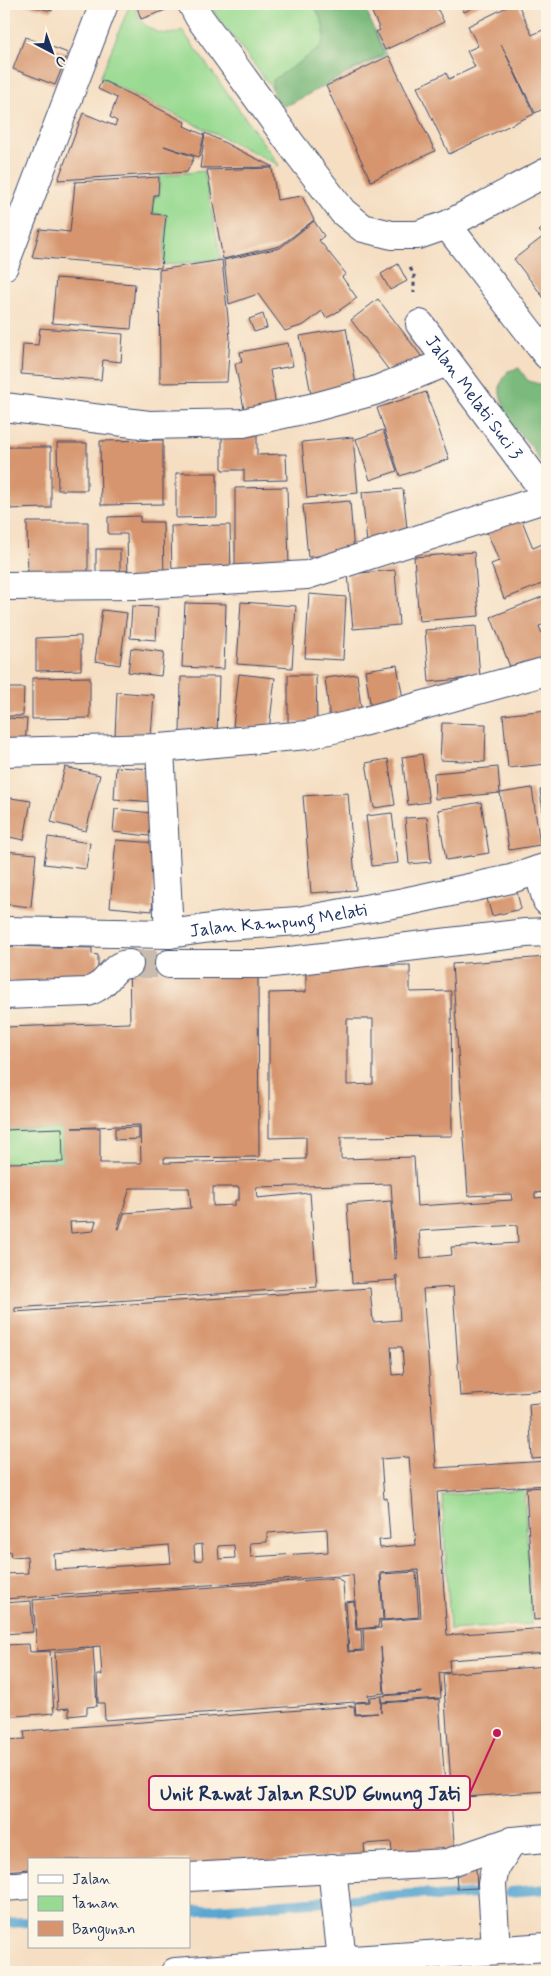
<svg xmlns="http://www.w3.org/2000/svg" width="551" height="1976" viewBox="0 0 551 1976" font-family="Mynerve,sans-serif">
	<rect width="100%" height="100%" fill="#fcf5e5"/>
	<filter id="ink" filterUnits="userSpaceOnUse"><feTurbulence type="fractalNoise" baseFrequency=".02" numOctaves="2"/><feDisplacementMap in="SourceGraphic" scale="10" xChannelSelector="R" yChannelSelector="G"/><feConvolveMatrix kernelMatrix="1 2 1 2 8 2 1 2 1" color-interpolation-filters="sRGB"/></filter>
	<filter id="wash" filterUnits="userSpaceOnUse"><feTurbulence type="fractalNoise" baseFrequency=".0096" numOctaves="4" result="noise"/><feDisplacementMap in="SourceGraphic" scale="20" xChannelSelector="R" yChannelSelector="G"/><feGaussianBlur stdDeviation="1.12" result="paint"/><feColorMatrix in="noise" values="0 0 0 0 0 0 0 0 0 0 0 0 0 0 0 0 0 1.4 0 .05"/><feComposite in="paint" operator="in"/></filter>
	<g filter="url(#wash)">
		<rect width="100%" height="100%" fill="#f5dec2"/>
		<!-- green -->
		<g fill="#98da91" stroke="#5a8478">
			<path d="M130 4H134C136 9 138 18 142 22 153 33 169 38 182 30L279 165 277 167 275 163 100 78Z"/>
			<path d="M208 4H361L386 55 284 104Z"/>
			<path d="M204 171 221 259 163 265 167 215 153 213 154 196H159L160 176Z"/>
			<path d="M62 1129V1162L4 1163V1130Z"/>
			<path d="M524 1490 532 1624 450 1630 442 1495Z"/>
		</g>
		<!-- forest -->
		<g fill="#7aba7b" stroke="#4a746c">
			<path d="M313 4H360L367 12 383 54 292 103 284 106C274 101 270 91 273 80L316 51C331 38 322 19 313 4Z"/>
			<path d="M519 368 528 381 547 386V467L544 466 539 460 531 446 508 420 500 394V385L508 371Z"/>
		</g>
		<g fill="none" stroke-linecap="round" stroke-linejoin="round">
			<!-- stream -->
			<g stroke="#57a5d0" stroke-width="10">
				<path d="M510 1892 547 1889"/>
				<path d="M352 1899 425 1893 436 1897 479 1894"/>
				<path d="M189 1911 325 1901"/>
				<path d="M4 1923 29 1922"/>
			</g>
		</g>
		<g id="blocks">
			<!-- building -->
			<g fill="#d6956e" fill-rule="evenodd">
				<path d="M22 4H53L52 11Z"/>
				<path d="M136 4H169L171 8 141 19Z"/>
				<path d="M368 4H435L444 22 385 50 376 32 380 30Z"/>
				<path d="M460 4H481L464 12Z"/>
				<path d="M513 4H518L532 35 547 28V107L535 113 501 44 534 114 449 154 417 87 446 73 449 79 475 67 467 51 478 46 468 26Z"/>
				<path d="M25 37 68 53 55 85 13 69Z"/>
				<path d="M389 56 435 151 371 181 326 86Z"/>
				<path d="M102 80 185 122 184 126 204 135 199 157 164 146 194 157 187 172 58 180 83 113 115 126 117 121 110 117 117 98 98 89Z"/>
				<path d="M205 133 273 167 200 168Z"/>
				<path d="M272 168 277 200 302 196 314 220 280 246 223 259 207 170Z"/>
				<path d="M159 177 158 195H154L152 214 166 215 161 268 32 257 40 229 70 232 75 182Z"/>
				<path d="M314 221 324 236 319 240 346 274 342 277 357 298 334 314 326 318 322 311 304 325 285 331 258 294 229 304 224 260 280 248Z"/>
				<path d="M547 225V302L514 259 544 236 539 231Z"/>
				<path d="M222 260 230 338 227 382 160 383 159 270Z"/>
				<path d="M398 264 407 281 390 290 381 274Z"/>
				<path d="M56 278 135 284 131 329 52 323Z"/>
				<path d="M378 299 425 361 397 381 351 320Z"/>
				<path d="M263 314 267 328 254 332 249 319Z"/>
				<path d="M40 328 123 334 121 362 103 360 101 380 21 374 23 344 38 345Z"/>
				<path d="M346 328 357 390 312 399 300 336Z"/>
				<path d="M288 343 293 366 270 370 277 412 246 418 235 364 242 362 240 352Z"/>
				<path d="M426 392 449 459 400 476 377 408Z"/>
				<path d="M383 430 397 471 370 480 356 439Z"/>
				<path d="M257 434V455L286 454 287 480 244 481V470H222V435Z"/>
				<path d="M353 437 358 493 307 498 302 442Z"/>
				<path d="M163 440V504L101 505 100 441Z"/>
				<path d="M57 443H87V490H58Z"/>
				<path d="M11 447H51V508L4 509V448Z"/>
				<path d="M176 473H217V517L176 518Z"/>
				<path d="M287 487 289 567 235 568V488Z"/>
				<path d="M403 489 408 539 367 543 362 492Z"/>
				<path d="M350 501 354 553 308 557 303 505Z"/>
				<path d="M140 516V522H163L164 580 128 581 127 534H108V517Z"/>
				<path d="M521 518 533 548 547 542V582L504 599 491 564 499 561 487 532Z"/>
				<path d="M27 522H88V580L28 582Z"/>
				<path d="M230 525 231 576 172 577 171 526Z"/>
				<rect x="96" y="549" width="24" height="33"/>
				<path d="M474 552 479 616 419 621 414 557Z"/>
				<path d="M395 570 399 625 353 629 348 574Z"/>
				<path d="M309 594 346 597 343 660 305 658Z"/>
				<path d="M547 595V623L539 626 547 646V658L512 672 491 617Z"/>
				<path d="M241 602 296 606 292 668 237 664Z"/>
				<path d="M185 603 226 604 224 669 182 667Z"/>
				<path d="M132 606 158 607 156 640 130 638Z"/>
				<path d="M102 610 127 613 120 665 95 661Z"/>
				<path d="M476 626 480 677 429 682 425 630Z"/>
				<path d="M81 636V670L36 671V638Z"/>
				<path d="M131 648 164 652 161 676 128 672Z"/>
				<path d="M397 665 404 705 371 710 365 670Z"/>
				<path d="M239 674 275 678 269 730 233 726Z"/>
				<path d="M357 674 362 717 330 721 325 678Z"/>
				<path d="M288 675H316L317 723H288Z"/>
				<path d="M90 677V718L32 719V678Z"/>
				<path d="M181 677H219L217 736 180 735Z"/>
				<path d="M4 688H24L23 716H4Z"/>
				<path d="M117 692 154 695 151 737 115 735Z"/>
				<path d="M547 710V764L508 768 503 715Z"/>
				<path d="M4 718 27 719 25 745 4 744Z"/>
				<path d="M442 723 486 724 485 762 440 760Z"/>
				<path d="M422 754 429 802 408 805 402 757Z"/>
				<path d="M388 759 395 805 374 808 366 763Z"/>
				<path d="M65 767 100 775 86 831 51 822Z"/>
				<path d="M116 767 156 769 154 802 114 799Z"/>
				<path d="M498 767 500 793 435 799 434 773Z"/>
				<path d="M532 788 540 845 509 850 500 793Z"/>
				<path d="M547 789V833H546L540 790Z"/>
				<path d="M348 793 356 890 311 893 303 796Z"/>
				<path d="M4 797 31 801 24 840 4 836Z"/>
				<path d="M481 802 489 853 446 860 438 810Z"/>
				<path d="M115 809 161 814 158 837 113 832Z"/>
				<path d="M392 813 398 863 372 866 366 816Z"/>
				<path d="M427 817 431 862 409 864 405 818Z"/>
				<path d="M48 837 90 843 86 869 44 864Z"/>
				<path d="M116 840 157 843 152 911 110 907Z"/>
				<path d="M4 851 36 854 31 907 4 904Z"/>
				<path d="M517 892 521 909 492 916 487 899Z"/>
				<path d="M4 946 92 948V954L98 955V976H89V982H4Z"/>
				<path d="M169 956 258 973 259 1157 164 1158V1163L306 1159V1137L269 1138V993L306 992V966L410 965V992L451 991 452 1136 341 1137V1159L414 1157 417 1206 512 1200 511 1194 468 1196 452 964 547 957V1192L535 1193V1198L547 1197V1390L460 1396 453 1287 423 1289 436 1468 547 1461V1485L437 1492 447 1635 547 1628V1653L449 1660 450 1672 439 1673 441 1698 381 1702V1696L422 1693V1692L385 1695 381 1647 384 1693 368 1695 369 1701 105 1720 104 1703H98L97 1675H102L100 1646 37 1651 33 1600 338 1578 343 1583 348 1652 364 1651 363 1629 381 1628 380 1621 421 1618 418 1570 380 1573 383 1620 379 1619 378 1627 357 1629 353 1575 4 1599V1574L28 1573 27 1556 11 1557 10 1551 4 1552V1163L63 1162 62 1128 4 1130V1027L130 1023 129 957ZM347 1019H373V1084L347 1085ZM140 1125 141 1163H100V1128H72ZM391 1184 396 1259H394L391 1201 347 1204 352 1283 396 1280 395 1276 397 1275 400 1320 373 1322 370 1288 15 1312V1308L317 1287 310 1193 257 1198 256 1187ZM213 1187H239V1200H235V1205L213 1206ZM130 1188H189L191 1208 124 1213 119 1229H117ZM96 1221 93 1231 71 1233 70 1222ZM517 1225 518 1243 451 1247 452 1255 421 1258 419 1231ZM391 1347H402L404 1374 393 1375ZM409 1457 416 1545 380 1548 379 1540 390 1539 387 1498 384 1499 381 1459ZM327 1529 328 1552 251 1557 250 1543 267 1542V1533ZM202 1544 203 1560 195 1561 194 1545ZM169 1545 171 1563 55 1570 54 1554ZM234 1545 235 1558 219 1559 218 1546Z"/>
				<path d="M139 1127V1139L115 1140V1128Z"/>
				<path d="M547 1402V1458L532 1459 529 1404Z"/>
				<path d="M547 1487V1619L534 1620 526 1488Z"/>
				<path d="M416 1572 419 1617 384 1620 381 1574Z"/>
				<path d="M31 1601 33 1632 4 1634V1603Z"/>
				<path d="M354 1601 356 1630H361L362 1650 349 1651 346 1602Z"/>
				<path d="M29 1644 30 1652 50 1651 54 1713 4 1717V1645Z"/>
				<path d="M93 1648 97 1706 87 1707V1714L69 1716V1708L58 1709 55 1652Z"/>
				<path d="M547 1666V1791L452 1798 443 1674Z"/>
				<path d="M381 1696V1713V1703L439 1699 446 1800H451L455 1856 393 1861 391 1842 364 1844 365 1854 189 1867V1860H29V1869L4 1871V1740L25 1739 24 1731 354 1706 355 1715 378 1713 356 1714 355 1703 370 1702V1697Z"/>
				<path d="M476 1868 477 1888 457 1889 456 1869Z"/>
			</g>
		</g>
	</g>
	<g filter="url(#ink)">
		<use href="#blocks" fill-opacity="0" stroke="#3c496d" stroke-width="1"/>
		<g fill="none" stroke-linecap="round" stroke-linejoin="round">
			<!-- minor-tunnel -->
			<path stroke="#c9bbae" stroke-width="28" stroke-dasharray="28 14" stroke-linecap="butt" d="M129 964H169"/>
			<!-- minor casing -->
			<g stroke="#3c496d" stroke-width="30">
				<g id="minor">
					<path d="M192 4 199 17 291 144 343 212 363 228 392 235H418L447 225 547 172"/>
					<path d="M447 225 547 355"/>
					<path d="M4 266 104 4"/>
					<path id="s1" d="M420 324 547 495"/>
					<path d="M4 407 149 425 243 423 315 407 374 391 447 362"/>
					<path d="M4 586 138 585 307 575 547 498"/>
					<path d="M160 748 169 934"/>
					<path d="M4 752 160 748 307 735 355 724 547 671"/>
					<path d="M538 870 547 901"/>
					<path id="s2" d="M4 931 169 934 225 926 298 921 404 902 511 879 547 867"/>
					<path d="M169 964H264L525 933 547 932"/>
					<path d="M4 995 88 992C92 990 96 988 99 986 110 979 114 964 129 964"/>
					<path d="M332 1868 342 1961"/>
					<path d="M189 1877 448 1863 512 1841 547 1838"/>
					<path d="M4 1887 29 1885"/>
					<path d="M496 1950 492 1884 495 1868 512 1841"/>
					<path d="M175 1972 547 1947"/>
				</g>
			</g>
			<!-- path -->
			<path stroke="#3c496d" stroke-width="3" stroke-dasharray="4 4" stroke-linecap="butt" d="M410 268 414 274V293"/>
			<!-- minor -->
			<use href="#minor" stroke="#fff" stroke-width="28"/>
		</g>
	</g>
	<g text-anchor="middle" stroke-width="4" stroke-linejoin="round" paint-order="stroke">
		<!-- street labels -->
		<g font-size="18" fill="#1b2f5e" stroke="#fcf5e5">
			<text dy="6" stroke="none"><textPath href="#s1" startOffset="91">Jalan Melati Suci 3</textPath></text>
			<text dy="6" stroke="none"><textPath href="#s2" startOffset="275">Jalan Kampung Melati</textPath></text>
		</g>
	</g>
	<!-- callouts -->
	<path fill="none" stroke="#c2185b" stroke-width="2" d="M497 1733L470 1793"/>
	<circle fill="#c2185b" stroke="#fcf5e5" stroke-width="2" cx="497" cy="1733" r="5"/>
	<rect fill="#fcf5e5" stroke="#c2185b" stroke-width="2" x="149" y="1776" width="321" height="34" rx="5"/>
	<g font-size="19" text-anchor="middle" font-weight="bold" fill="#1b2f5e">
		<text x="310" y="1800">Unit Rawat Jalan RSUD Gunung Jati</text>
	</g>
	<!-- margin -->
	<rect width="551" height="1976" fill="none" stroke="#fcf5e5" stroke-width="20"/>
	<!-- legend -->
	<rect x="28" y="1858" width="162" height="90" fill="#fcf5e5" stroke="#a2a6af"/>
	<rect x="38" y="1875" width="25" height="8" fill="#ffffff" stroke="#a2a6af"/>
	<text x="72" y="1884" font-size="15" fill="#1b2f5e">Jalan</text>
	<rect x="38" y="1896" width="25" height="15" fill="#98da91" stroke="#a2a6af"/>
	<text x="72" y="1908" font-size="15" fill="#1b2f5e">Taman</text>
	<rect x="38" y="1921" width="25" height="15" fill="#d6956e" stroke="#a2a6af"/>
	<text x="72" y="1934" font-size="15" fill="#1b2f5e">Bangunan</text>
	<!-- north arrow -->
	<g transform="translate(52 52) rotate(139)" stroke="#fcf5e5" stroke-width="4" paint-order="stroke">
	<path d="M0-4L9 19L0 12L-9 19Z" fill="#1b2f5e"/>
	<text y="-8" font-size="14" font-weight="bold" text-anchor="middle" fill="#1b2f5e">U</text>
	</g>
</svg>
